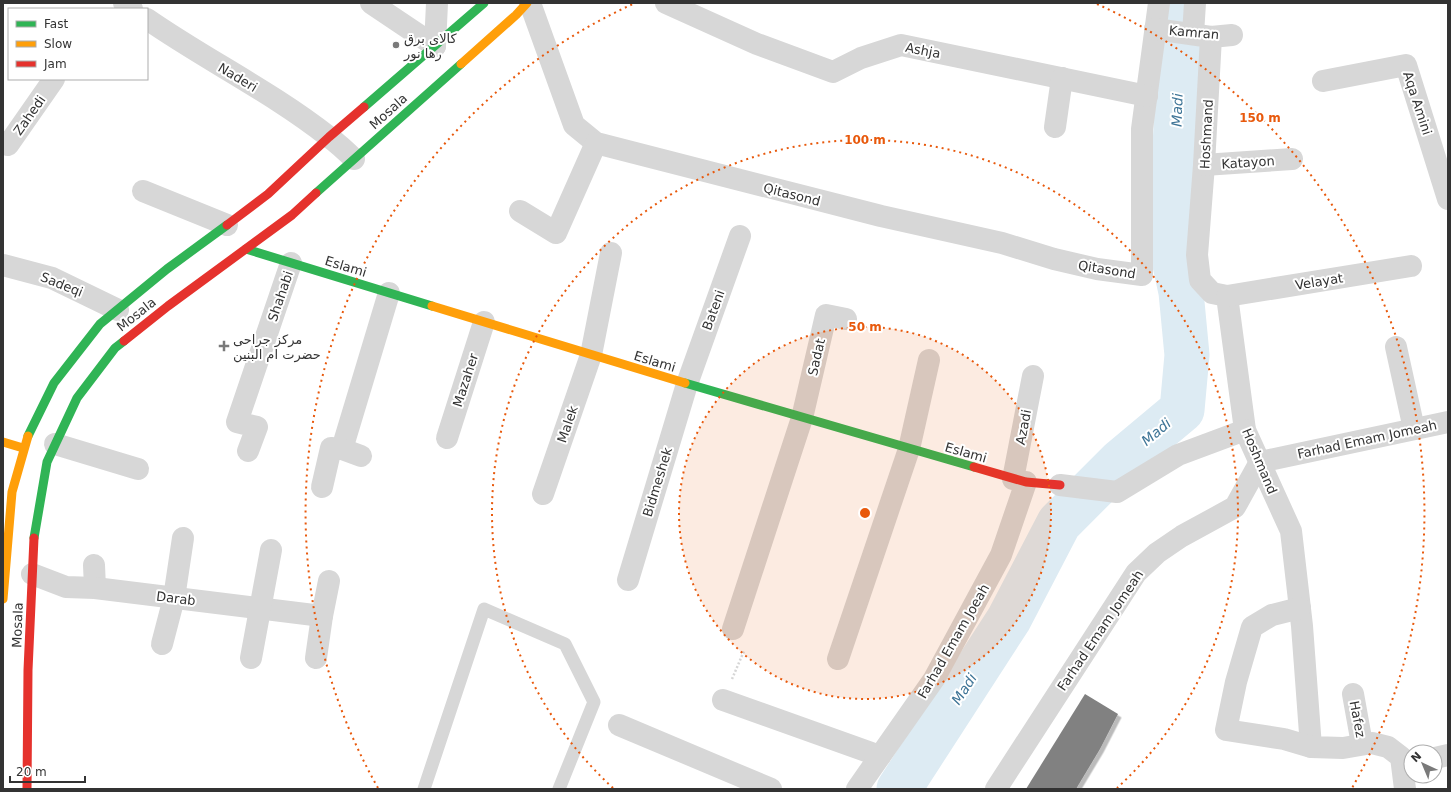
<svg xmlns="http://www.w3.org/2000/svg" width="1451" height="792" viewBox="0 0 1451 792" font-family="'DejaVu Sans','Noto Naskh Arabic',sans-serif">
	<defs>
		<filter id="shadow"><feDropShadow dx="3.5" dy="3.5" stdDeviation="0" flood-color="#0004"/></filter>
	</defs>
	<rect width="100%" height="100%" fill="#fff"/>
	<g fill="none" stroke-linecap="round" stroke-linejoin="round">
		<!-- river -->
		<path stroke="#ddebf3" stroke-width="45" d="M899 789 1009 619 1059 523 1121 461 1182 410 1187 355 1181 292 1171 246 1181 3"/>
	</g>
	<!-- building -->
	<path fill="#818181" filter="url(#shadow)" d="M1085 694 1118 714 1100 749 1076 789H1026Z"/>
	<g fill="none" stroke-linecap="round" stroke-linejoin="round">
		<!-- path -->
		<path stroke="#d6d6d6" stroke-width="2.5" stroke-dasharray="2 2" stroke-linecap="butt" d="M732 679 744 651"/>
		<!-- lane -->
		<path stroke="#d7d7d7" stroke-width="13" d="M424 789 484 609 565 644 594 702 559 789"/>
		<!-- street -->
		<g stroke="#d7d7d7" stroke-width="22">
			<path d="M124 3 132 9"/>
			<path d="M371 3 435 46"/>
			<path d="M530 3 574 125 596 143 881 216 1002 243 1054 259 1097 269 1142 275V129L1159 3"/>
			<path d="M666 3 757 44 833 72 861 58 901 45 1147 96"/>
			<path d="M147 19C206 60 272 92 329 137 337 143 346 151 354 159"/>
			<path d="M1155 29 1211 37 1232 35"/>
			<path d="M1193 34 1195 3"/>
			<path d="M1211 37 1204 165 1197 255 1200 280 1212 293 1227 296 1245 430 1291 531 1302 626 1311 747 1343 748 1372 743 1388 747 1401 757 1405 789"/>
			<path d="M435 46 437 3"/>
			<path d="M1323 81 1406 65 1448 199"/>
			<path d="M1055 127 1062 78"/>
			<path d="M3 142 8 145 54 79"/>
			<path d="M1204 165 1292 159"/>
			<path d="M143 191 227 225"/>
			<path d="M520 211 556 233 596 143"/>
			<path d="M3 265 52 278 118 310"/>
			<path d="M1227 296 1411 266"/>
			<path d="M1396 347 1414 429"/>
			<path d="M447 438 484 322"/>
			<path d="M55 444 138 469"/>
			<path d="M342 449 389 293"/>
			<path d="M248 451 257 427 237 422 291 263"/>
			<path d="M1013 479 1033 376"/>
			<path d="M1060 485 1117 492 1178 455 1245 430"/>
			<path d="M322 487 331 448 342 449 361 456"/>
			<path d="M543 494 591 355 611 253"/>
			<path d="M94 565 95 588"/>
			<path d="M32 574 66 587 95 588 322 616"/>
			<path d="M628 580 687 384 740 236"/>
			<path d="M1300 608 1272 615 1252 627 1236 682 1226 730 1284 739 1311 747"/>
			<path d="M733 629 802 418 826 315 846 319"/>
			<path d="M162 644 174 598 183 538"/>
			<path d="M251 658 271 550"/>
			<path d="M316 658 322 616 329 581"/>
			<path d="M838 659 909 449 929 360"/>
			<path d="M1353 694 1362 744"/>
			<path d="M723 700 880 756"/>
			<path d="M619 725 771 789"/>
			<path d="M1435 758 1448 755"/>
			<path d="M857 789 934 679 1001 555 1026 482"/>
			<path d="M996 789 1136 573 1157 553 1182 536 1235 507 1260 462 1448 422"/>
		</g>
		<!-- fast -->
		<g stroke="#30b455" stroke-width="9">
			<path d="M364 107 484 3"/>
			<path d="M316 193 461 64"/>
			<path d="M246 249 432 306"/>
			<path d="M685 383 974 467"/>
			<path d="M28 436 54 383 100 324 167 269 227 225"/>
			<path d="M34 538 47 462 77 398 115 348 124 341"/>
		</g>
		<!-- slow -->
		<g stroke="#ff9f0a" stroke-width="9">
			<path d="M461 64 516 15 527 3"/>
			<path d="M432 306 685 383"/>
			<path d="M3 442 23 448"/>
			<path d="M3 599 12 492 28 436"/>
		</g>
		<!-- jam -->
		<g stroke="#e5322d" stroke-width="9">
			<path d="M227 225 268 194 329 137 364 107"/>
			<path d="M124 341 168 306 292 215 316 193"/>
			<path d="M974 467 1026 482 1060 485"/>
			<path d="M27 789 28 670 34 538"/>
		</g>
	</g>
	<!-- distance rings -->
	<circle cx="865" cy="513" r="186" fill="#e8590c" fill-opacity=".12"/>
	<g fill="none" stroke="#e8590c" stroke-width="2" stroke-dasharray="2 4">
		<circle cx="865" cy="513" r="186"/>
		<path d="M613 788A373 373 0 1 1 1117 788"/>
		<path d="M378 788A559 559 0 0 1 633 4M1097 4A559 559 0 0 1 1352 788"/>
	</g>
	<!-- markers -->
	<g fill="#7a7a7a" stroke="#fff" stroke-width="1.5">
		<circle cx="396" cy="45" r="4"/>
		<path d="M222 340h4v4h4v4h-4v4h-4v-4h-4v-4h4z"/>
	</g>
	<g text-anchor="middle" stroke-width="4" stroke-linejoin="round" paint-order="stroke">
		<!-- street labels -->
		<g font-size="13" fill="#333" stroke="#fff">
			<text transform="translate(1194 32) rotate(5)" y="5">Kamran</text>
			<text transform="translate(923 50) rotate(11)" y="5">Ashja</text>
			<text transform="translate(238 77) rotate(31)" y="5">Naderi</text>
			<text transform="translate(1418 103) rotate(72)" y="5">Aqa Amini</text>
			<text transform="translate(388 111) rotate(-42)" y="5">Mosala</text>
			<text transform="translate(29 115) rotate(-55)" y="5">Zahedi</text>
			<text transform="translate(1206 134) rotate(-87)" y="5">Hoshmand</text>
			<text transform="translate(1248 162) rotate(-4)" y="5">Katayon</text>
			<text transform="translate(792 194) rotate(14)" y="5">Qitasond</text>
			<text transform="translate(346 266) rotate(17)" y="5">Eslami</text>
			<text transform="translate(1107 269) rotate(9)" y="5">Qitasond</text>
			<text transform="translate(1319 281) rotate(-9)" y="5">Velayat</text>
			<text transform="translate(62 284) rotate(22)" y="5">Sadeqi</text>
			<text transform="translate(280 296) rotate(-71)" y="5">Shahabi</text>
			<text transform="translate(713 310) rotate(-70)" y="5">Bateni</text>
			<text transform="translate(136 314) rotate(-38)" y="5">Mosala</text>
			<text transform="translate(816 357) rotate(-77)" y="5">Sadat</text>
			<text transform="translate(655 361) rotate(17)" y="5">Eslami</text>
			<text transform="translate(465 380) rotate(-72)" y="5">Mazaher</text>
			<text transform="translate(567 424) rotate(-71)" y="5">Malek</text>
			<text transform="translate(1023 427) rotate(-79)" y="5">Azadi</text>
			<text transform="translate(1367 439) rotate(-12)" y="5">Farhad Emam Jomeah</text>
			<text transform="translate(966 452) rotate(16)" y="5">Eslami</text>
			<text transform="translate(1260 461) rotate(67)" y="5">Hoshmand</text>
			<text transform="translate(657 482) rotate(-73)" y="5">Bidmeshek</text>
			<text transform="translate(176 598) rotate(7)" y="5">Darab</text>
			<text transform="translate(17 625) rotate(-88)" y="5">Mosala</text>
			<text transform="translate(1100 630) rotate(-56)" y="5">Farhad Emam Jomeah</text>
			<text transform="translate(953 641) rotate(-60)" y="5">Farhad Emam Joeah</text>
			<text transform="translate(1358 719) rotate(79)" y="5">Hafez</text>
		</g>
		<!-- poi labels -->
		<g font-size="13" fill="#333" stroke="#fff" text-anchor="start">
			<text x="404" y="43">کالای برق<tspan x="404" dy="15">رها نور</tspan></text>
			<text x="233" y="344">مرکز جراحی<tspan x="233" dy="15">حضرت ام البنین</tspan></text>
		</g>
		<!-- water labels -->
		<g font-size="14" font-style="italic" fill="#3f7597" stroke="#fff">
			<text transform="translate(1177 110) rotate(-88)" y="5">Madi</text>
			<text transform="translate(1156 432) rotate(-40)" y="5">Madi</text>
			<text transform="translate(964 689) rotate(-57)" y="5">Madi</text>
		</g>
	</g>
	<circle cx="865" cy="513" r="6" fill="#e8590c" stroke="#fff" stroke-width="2"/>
	<g font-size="12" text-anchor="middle" font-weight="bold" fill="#e8590c" stroke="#fff" stroke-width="4" stroke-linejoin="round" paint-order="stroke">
		<text x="1260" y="122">150 m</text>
		<text x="865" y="144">100 m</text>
		<text x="865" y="331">50 m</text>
	</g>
	<!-- border -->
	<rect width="1451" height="792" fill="none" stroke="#333333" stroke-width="8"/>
	<!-- legend -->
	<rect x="8" y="8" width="140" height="72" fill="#ffffff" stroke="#adadad"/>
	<rect x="16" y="21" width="20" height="6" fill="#30b455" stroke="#adadad"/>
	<text x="44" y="28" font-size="12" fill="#333333">Fast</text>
	<rect x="16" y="41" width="20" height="6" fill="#ff9f0a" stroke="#adadad"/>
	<text x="44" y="48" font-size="12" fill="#333333">Slow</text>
	<rect x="16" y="61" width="20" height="6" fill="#e5322d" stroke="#adadad"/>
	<text x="44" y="68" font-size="12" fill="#333333">Jam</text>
	<!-- north arrow -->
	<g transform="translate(1423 764) rotate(316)"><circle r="19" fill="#ffffff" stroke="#adadad"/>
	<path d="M0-3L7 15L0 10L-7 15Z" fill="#7a7a7a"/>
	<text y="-6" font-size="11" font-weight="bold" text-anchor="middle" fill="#333333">N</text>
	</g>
	<!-- scale -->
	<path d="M10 776v6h75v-6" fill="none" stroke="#333333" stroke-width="2"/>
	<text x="16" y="776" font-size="12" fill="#333333" stroke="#ffffff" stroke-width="3" paint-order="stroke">20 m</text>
</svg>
